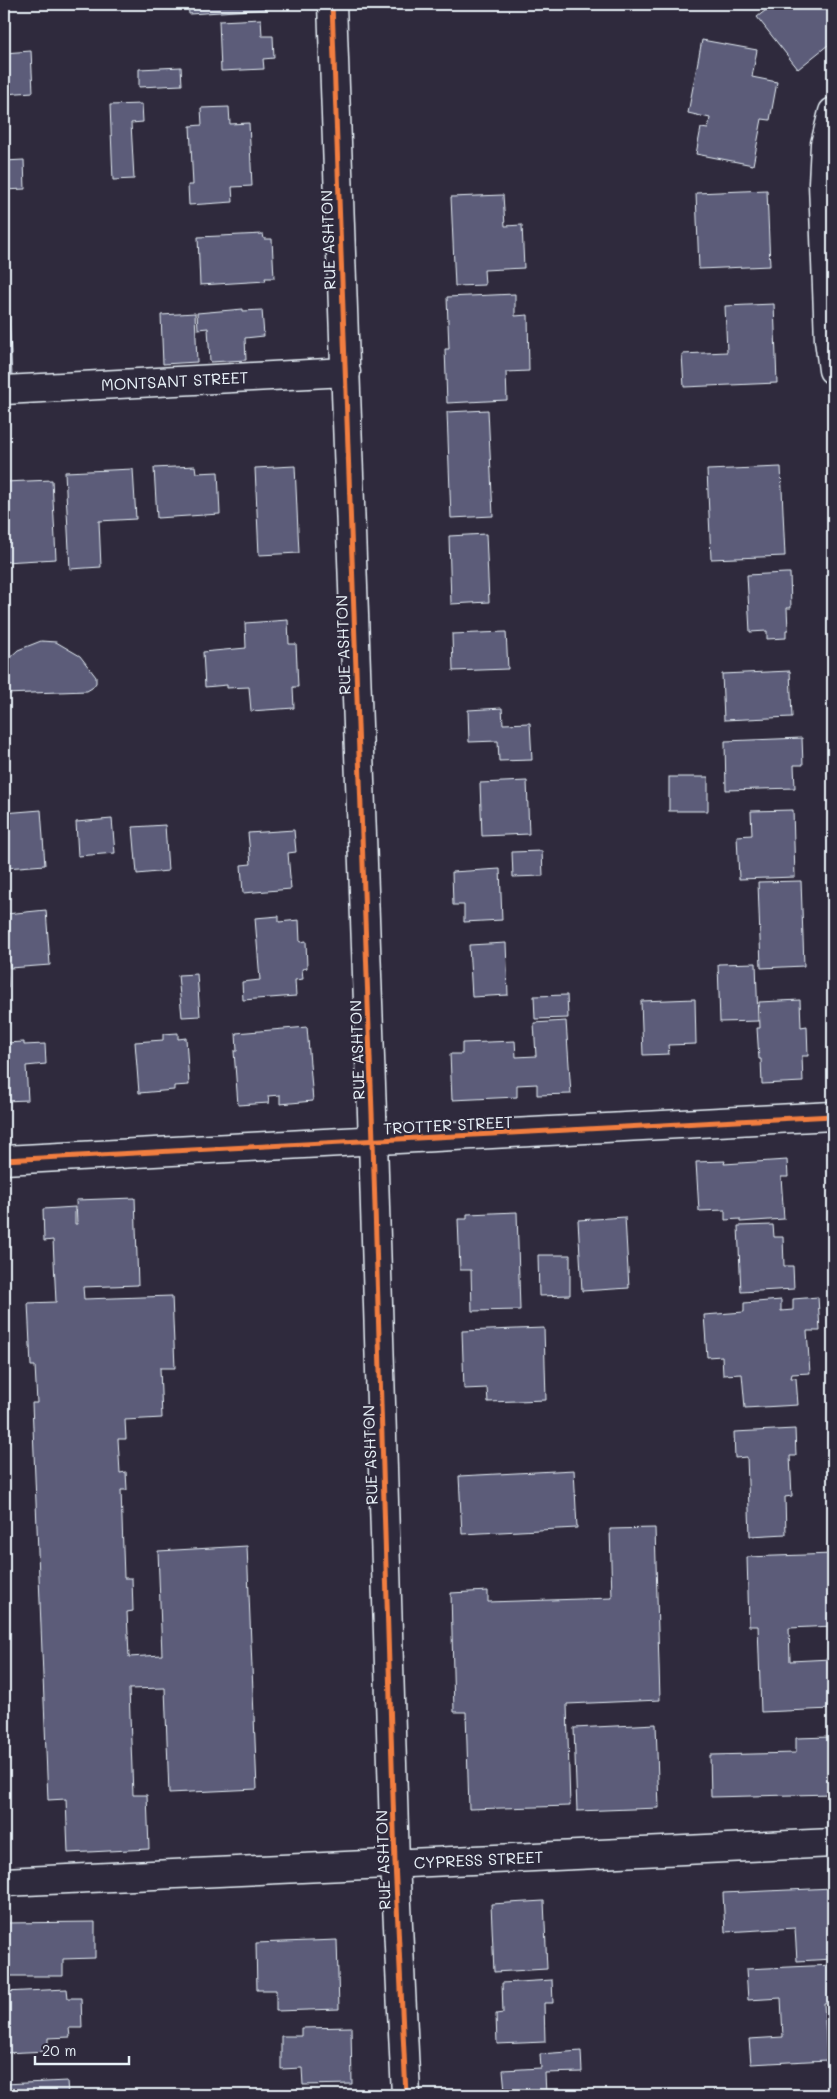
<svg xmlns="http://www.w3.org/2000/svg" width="837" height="2099" viewBox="0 0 837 2099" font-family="Mali,sans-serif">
	<rect width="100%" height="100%" fill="#2f2a3d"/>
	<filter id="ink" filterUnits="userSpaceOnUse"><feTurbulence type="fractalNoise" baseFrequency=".02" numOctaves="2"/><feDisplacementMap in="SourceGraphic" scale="10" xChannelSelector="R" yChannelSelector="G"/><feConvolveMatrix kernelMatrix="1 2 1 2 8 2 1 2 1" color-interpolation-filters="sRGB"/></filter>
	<g filter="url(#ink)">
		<!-- building -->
		<g fill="#5b5c79" stroke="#e8f1f8">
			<path d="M188 4H266L267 9 189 14Z"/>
			<path d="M774 4H833V41L798 69 757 17Z"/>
			<path d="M261 19 262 36H273L274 58 263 59 264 69 221 71 219 21Z"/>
			<path d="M702 40 757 50 752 77 777 82 770 120 762 119 753 165 696 154 701 128 708 129 710 118 688 113Z"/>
			<path d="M31 51 33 92 4 94V53Z"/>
			<path d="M181 67 182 85 139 87V69Z"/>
			<path d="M142 104 143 122 131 123 134 179 113 180 110 105Z"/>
			<path d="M229 107 230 124 249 123 252 186 232 187 233 202 189 205 188 185H193L190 126 202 125 201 108Z"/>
			<path d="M24 160 25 189 4 190V161Z"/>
			<path d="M767 190 770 266 699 269 696 193Z"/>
			<path d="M503 195 505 226 522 225 524 268 484 270 485 285 455 286 451 197Z"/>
			<path d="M263 234 264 239H272L274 278H265L266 281 200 285 198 237Z"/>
			<path d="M8 293 12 377 4 378V294Z"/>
			<path d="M515 294V316L528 315 529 371 506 372 507 400 447 403 445 349H449L447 297Z"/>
			<path d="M774 304 777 383 684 387 682 354 727 352 725 306Z"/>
			<path d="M243 309V311L262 310 264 336 245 338 246 360 210 362 208 328 198 329 197 313Z"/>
			<path d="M195 313 197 362 163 364 161 315Z"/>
			<path d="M488 410 493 516 451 518 447 412Z"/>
			<path d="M195 466 196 473 218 472 220 514 157 518 154 468Z"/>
			<path d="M295 466 299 553 259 555 255 468Z"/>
			<path d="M781 467 785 556 711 559 707 470Z"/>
			<path d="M133 469 136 519 99 521 101 567 70 569 65 472Z"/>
			<path d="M52 480 56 559 4 562V482Z"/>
			<path d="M486 534 489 602 451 604 449 536Z"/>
			<path d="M786 573H790L791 608H787L788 630H786V638L767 639V631L750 632 747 575Z"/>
			<path d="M288 620 289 644H296L298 687H293L294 708 251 711 249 687 227 688V685L205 687 203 652 246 648 245 623Z"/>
			<path d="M506 632 508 669 453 671 452 634Z"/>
			<path d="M41 641 56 642 80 656 96 677V683L92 688 87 691 4 694V663L18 650Z"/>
			<path d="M790 671 792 717 724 720 722 674Z"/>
			<path d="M502 708 503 724 530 723 532 760 499 761 498 741 469 742 468 710Z"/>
			<path d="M802 738 803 765H794L795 788 726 790 725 741Z"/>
			<rect x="669" y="777" width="39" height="34"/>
			<path d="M527 781 529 834 482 836 480 783Z"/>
			<path d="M41 810 45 865 6 868V861H4V813Z"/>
			<path d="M793 810 795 877 739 879 737 836 752 835 751 811Z"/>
			<path d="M112 819 115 853 78 856 76 822Z"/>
			<path d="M165 825 168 871 137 874 133 827Z"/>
			<path d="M294 830 296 852 288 853 291 889 243 893 241 865 251 864 248 833Z"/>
			<path d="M542 851 543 876 513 877 512 852Z"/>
			<path d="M500 869 502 920 464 922V905H453L452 872Z"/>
			<path d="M801 881 804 966 761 968 758 882Z"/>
			<path d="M46 910 50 965 10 968 9 962H7L8 988H4V918H6V914Z"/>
			<path d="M279 916V922L299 920 300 942 306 941 307 968 302 969 303 979 295 980 296 996 243 1000 242 982 260 980 255 918Z"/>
			<path d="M506 943 508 995 472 997 469 945Z"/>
			<path d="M756 963 758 1021 720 1022 718 964Z"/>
			<path d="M197 974 200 1016 182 1017 178 975Z"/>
			<path d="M567 995 568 1018 535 1019 534 996Z"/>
			<path d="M695 999 696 1044 668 1045 669 1054 643 1055 641 1001Z"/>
			<path d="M800 1000 801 1027 807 1026 808 1056H802L803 1082 762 1084 761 1059H759L757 1028H760L759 1002Z"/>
			<path d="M566 1021 571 1094 537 1095V1084L517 1085V1097L452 1100 450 1054H462V1043L515 1041 516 1057 536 1056 534 1023Z"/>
			<path d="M307 1027 313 1101 280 1104V1095L268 1096 269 1103 238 1105 234 1051H237L236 1033Z"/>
			<path d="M178 1033V1039L186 1038 189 1085 174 1086V1090L139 1093 135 1042 163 1040V1034Z"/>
			<path d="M24 1042V1045L45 1044 46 1064 26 1066 28 1100 4 1101V1043Z"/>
			<path d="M787 1160 788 1177H781L784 1219 740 1222V1219L725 1220V1210L699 1211 696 1162 725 1161 724 1164Z"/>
			<path d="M135 1198 138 1285 83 1287 84 1299 172 1296 175 1368H160L162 1418 125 1420 126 1439H118L120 1473 126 1472 127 1490H121L124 1578H132L133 1611 127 1612 129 1657 162 1655 158 1551 247 1546 257 1789 169 1793 165 1688 129 1689 133 1795H147L149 1849 68 1853 66 1799 48 1800 32 1403H37L35 1366H31L28 1303 56 1302 53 1240 44 1241 43 1209 75 1207V1224H77L76 1200Z"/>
			<path d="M517 1212 520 1310 472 1311 471 1270H460L458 1219H467V1214Z"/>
			<path d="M625 1217 629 1288 582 1291 578 1220Z"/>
			<path d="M773 1225 774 1237H783L784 1266H793L794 1289 741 1292 738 1226Z"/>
			<path d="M538 1255H570V1295L539 1296Z"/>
			<path d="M818 1297 820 1331H807L810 1373 792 1374 791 1378H796L798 1405 745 1408 742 1374 723 1375 722 1356 707 1357 704 1315 744 1312V1303L781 1300V1311L793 1310V1299Z"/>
			<path d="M544 1328 546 1400 488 1402 487 1388 464 1389 462 1331Z"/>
			<path d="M795 1429 796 1456H790L792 1496 785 1497 786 1534 750 1536 747 1457 735 1458 734 1432Z"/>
			<path d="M574 1470 577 1528 462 1534 459 1476Z"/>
			<path d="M655 1528 660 1700 567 1704 570 1806 469 1809 466 1712H454L451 1593 488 1591V1602L612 1598 610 1529Z"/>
			<path d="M833 1554V1626L789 1628 790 1661 831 1659 832 1709 761 1712 758 1626H749L747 1557Z"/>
			<path d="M656 1724 659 1808 577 1811 574 1728Z"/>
			<path d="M830 1737 832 1794 711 1797 710 1755 796 1753V1738Z"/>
			<path d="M833 1888V1959L797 1961 795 1928 725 1932 723 1893Z"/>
			<path d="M544 1901 547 1969 494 1972 491 1904Z"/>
			<path d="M95 1922V1958L63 1959V1976H4V1923Z"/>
			<path d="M337 1940 339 2009 276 2011V1990H257L256 1943Z"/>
			<path d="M833 1965V2002L824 2003 827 2060 751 2064 749 2039 783 2037 781 1998 748 2000 746 1969Z"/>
			<path d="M552 1980 553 2003H544L545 2042 497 2044 496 2014 503 2013 502 1983Z"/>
			<path d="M67 1989 68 1998H81L82 2028H69L70 2037 48 2038V2051L4 2053V1992Z"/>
			<path d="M351 2027 352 2084 303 2085 302 2068 281 2069V2036H301V2028Z"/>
			<path d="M581 2051 582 2072 545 2073 546 2095H500L499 2091H505L503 2070 541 2068 540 2054Z"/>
			<path d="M67 2081 68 2095H4V2084Z"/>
		</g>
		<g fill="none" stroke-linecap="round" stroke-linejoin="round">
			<!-- minor casing -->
			<g stroke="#e8f1f8" stroke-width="31">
				<g id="minor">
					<path d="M332 4 373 1141 395 1862 406 2095"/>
					<path d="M833 112 825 144 823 183 829 340 833 370"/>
					<path id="s1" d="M4 390 346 372"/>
					<path d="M4 1160 833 1116"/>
					<path id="s2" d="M4 1882 833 1843"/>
				</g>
			</g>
			<!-- minor -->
			<use href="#minor" stroke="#2f2a3d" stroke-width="28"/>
			<!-- cycleway casing -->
			<g stroke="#2f2a3d" stroke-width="8">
				<g id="cycleway">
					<path d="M332 4 373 1141 395 1862 406 2095"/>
					<path d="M4 1160 833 1116"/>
				</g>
			</g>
			<!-- cycleway -->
			<use href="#cycleway" stroke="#f27e40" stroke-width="5"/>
		</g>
	</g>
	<g text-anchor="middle" stroke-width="4" stroke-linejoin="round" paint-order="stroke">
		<!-- street labels -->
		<g font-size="16" fill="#e8f1f8" stroke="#2f2a3d">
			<text transform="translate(328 240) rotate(-92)" y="6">RUE ASHTON</text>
			<text dy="6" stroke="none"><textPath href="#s1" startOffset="171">MONTSANT STREET</textPath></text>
			<text transform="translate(343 645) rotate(-92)" y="6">RUE ASHTON</text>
			<text transform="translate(357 1050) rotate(-92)" y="6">RUE ASHTON</text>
			<text transform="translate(448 1125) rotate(-3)" y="6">TROTTER STREET</text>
			<text transform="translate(370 1455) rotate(-92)" y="6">RUE ASHTON</text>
			<text dy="6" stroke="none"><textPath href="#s2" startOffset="475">CYPRESS STREET</textPath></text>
			<text transform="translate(383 1860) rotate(-92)" y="6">RUE ASHTON</text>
		</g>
	</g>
	<!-- margin -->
	<rect width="837" height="2099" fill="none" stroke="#2f2a3d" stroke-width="20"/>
	<rect x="10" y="10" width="817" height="2079" fill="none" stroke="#e8f1f8" stroke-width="2" filter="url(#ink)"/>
	<!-- scale -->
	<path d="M35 2056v8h94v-8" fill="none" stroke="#e8f1f8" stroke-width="2.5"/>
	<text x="42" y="2056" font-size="15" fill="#e8f1f8" stroke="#2f2a3d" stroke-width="4" paint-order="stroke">20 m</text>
</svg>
